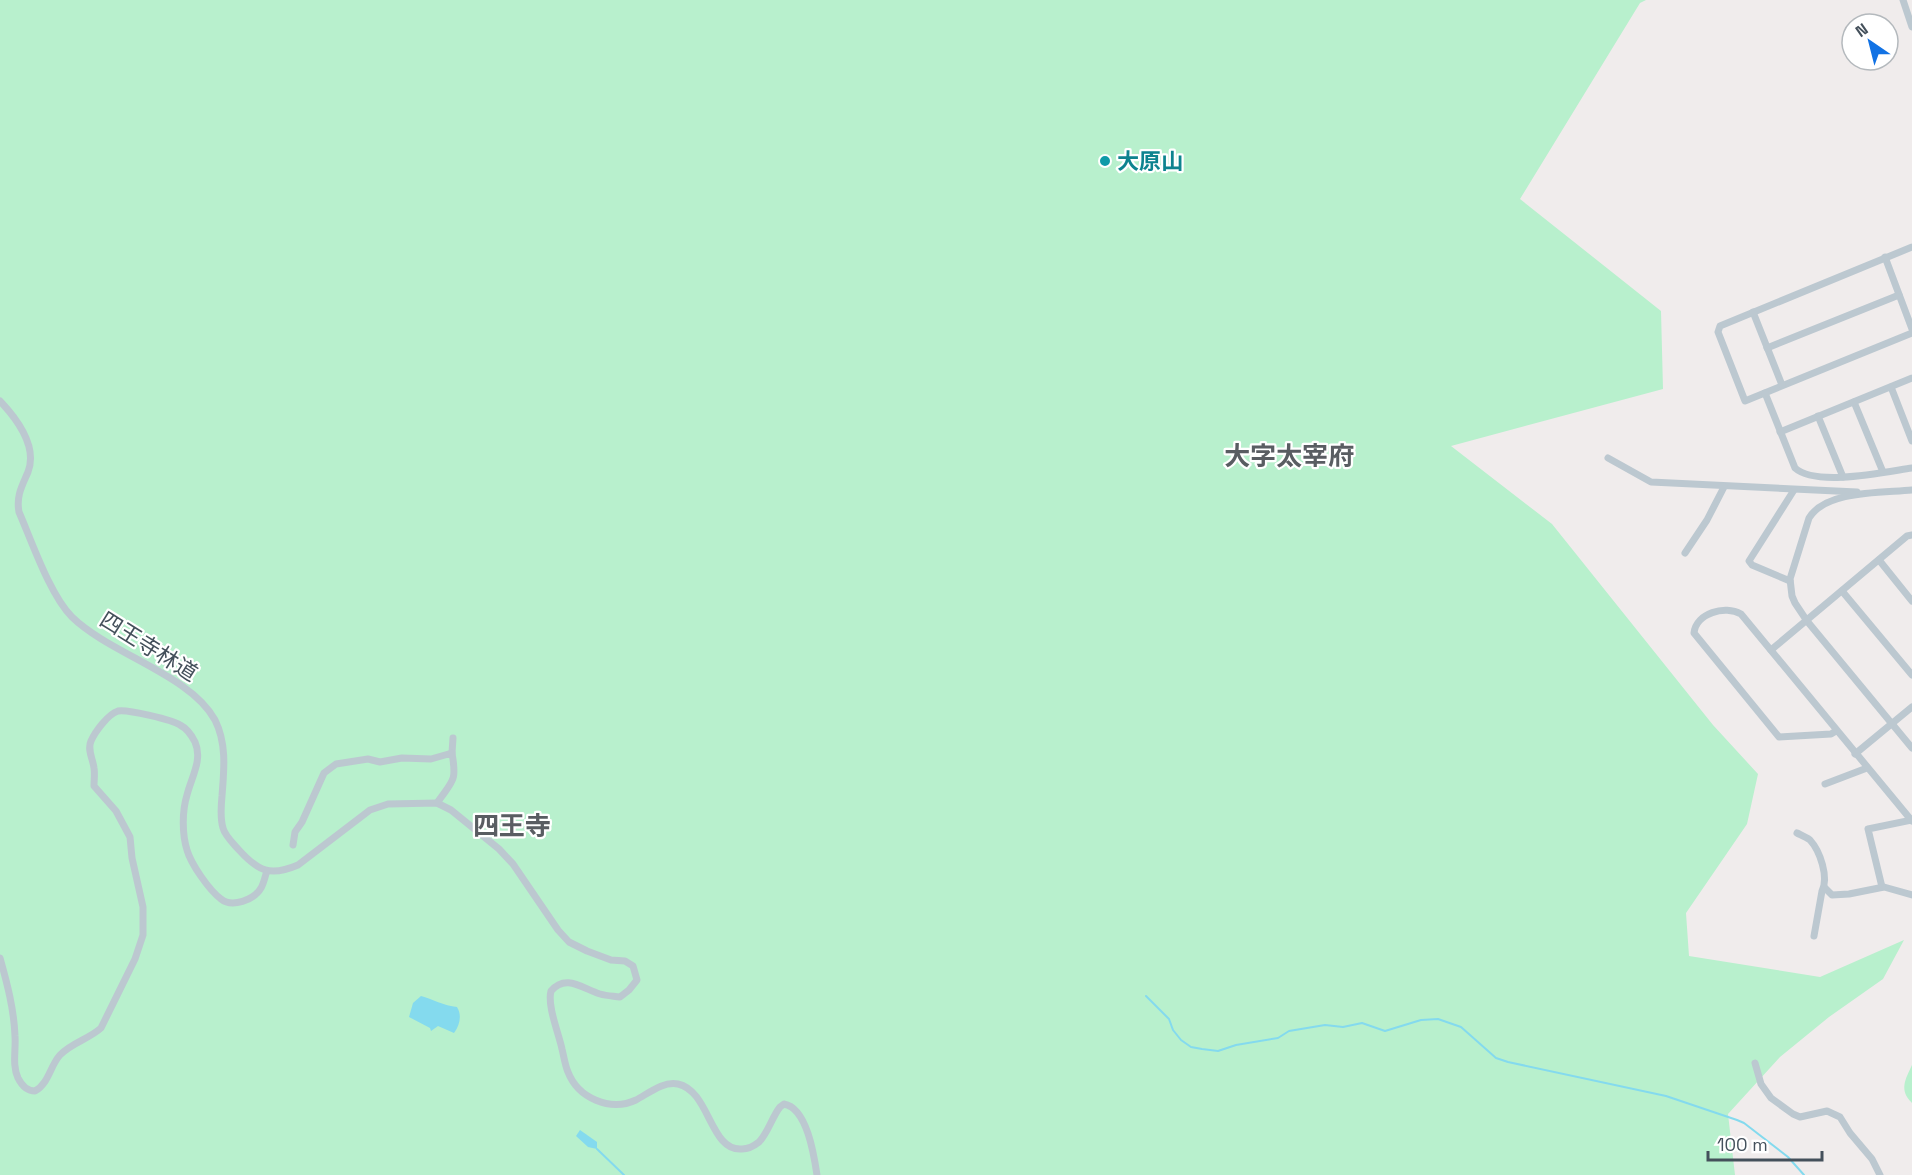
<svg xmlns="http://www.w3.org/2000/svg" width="1912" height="1175" viewBox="0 0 1912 1175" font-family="'Space Grotesk','Noto Sans JP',sans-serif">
	<rect width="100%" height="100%" fill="#f0ecec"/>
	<!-- green -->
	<g fill="#b8f0cd">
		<path d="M0 0H1646L1640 3 1520 199 1661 311 1663 389 1451 446 1552 524 1713 725 1758 774 1747 824 1686 913 1689 956 1820 977 1904 940 1883 979 1829 1017 1780 1057 1728 1114 1735 1175H0Z"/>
		<path d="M1912 1065V1103C1899 1090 1905 1080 1912 1065Z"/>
	</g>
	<!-- water -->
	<g fill="#84daee">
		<path d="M421 996C432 999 444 1006 457 1007 462 1015 460 1025 454 1033L438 1026 431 1031 430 1028 409 1017 413 1003Z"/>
		<path d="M580 1130 597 1142V1149L588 1147 576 1136Z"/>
	</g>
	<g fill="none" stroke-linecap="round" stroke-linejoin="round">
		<!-- stream -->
		<g stroke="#84daee" stroke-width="2">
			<path d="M1146 996 1169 1019 1173 1030 1181 1040 1191 1047 1202 1049 1218 1051 1236 1045 1278 1038 1289 1031 1325 1025 1343 1027 1362 1023 1385 1031 1421 1020 1438 1019 1461 1027 1496 1058 1508 1062 1666 1096 1737 1120 1744 1123 1788 1157 1804 1175"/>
			<path d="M597 1149 624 1175"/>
		</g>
		<!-- street -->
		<g stroke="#bcc8d0" stroke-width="7">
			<path d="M1903 0 1912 27"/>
			<path d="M1912 247 1720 326 1718 332 1745 401 1912 333"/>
			<path d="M1885 257 1912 329"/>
			<path d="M1753 312 1782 385"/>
			<path d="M1767 348 1899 295"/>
			<path d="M1891 387 1912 441"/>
			<path d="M1765 393 1795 468C1816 487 1885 472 1912 468"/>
			<path d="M0 401C17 419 38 446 28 472 22 486 16 496 19 512 32 542 50 595 72 617 110 654 191 675 215 720 227 744 224 770 222 796 221 806 220 818 223 828 225 836 233 843 239 850 258 871 270 877 298 865L370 810 388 804 437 803 451 810 499 849 513 864 558 930 569 942 587 951 611 960 625 961 633 966 637 980 629 990 620 997C613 996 607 996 600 994 583 989 566 973 551 991 547 1006 559 1034 562 1049 564 1057 565 1065 568 1072 578 1098 610 1112 636 1100 649 1093 663 1081 678 1084 710 1091 710 1152 742 1149 748 1149 754 1146 759 1142 768 1133 772 1117 780 1107L784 1104C807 1108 814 1155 817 1175"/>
			<path d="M1854 402 1883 472"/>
			<path d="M1818 416 1843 477"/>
			<path d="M1780 432 1912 378"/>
			<path d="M1608 458 1651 482 1857 492"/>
			<path d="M1912 490C1883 493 1826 490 1809 518L1790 579 1792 596 1795 603 1807 621 1912 748"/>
			<path d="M1685 553 1707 520 1724 487"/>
			<path d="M1879 560 1912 601"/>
			<path d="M1790 581 1752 565 1749 561 1794 490"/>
			<path d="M1842 591 1912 675"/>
			<path d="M1771 650 1907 536 1912 535"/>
			<path d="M1836 731 1831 734 1779 737 1694 633C1696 613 1725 605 1741 614L1912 821"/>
			<path d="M452 753 453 738"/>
			<path d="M1855 754 1912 707"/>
			<path d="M1825 784 1867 768"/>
			<path d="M1797 833C1801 835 1806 837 1810 840 1820 851 1829 877 1822 891L1814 936"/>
			<path d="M293 845 295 832 302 822 324 773 336 764 368 759 380 762 402 758 431 759 452 753C457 782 453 780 437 803"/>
			<path d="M1824 887 1832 895 1849 894 1884 887 1912 895"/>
			<path d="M1882 887 1868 829 1912 820"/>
			<path d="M0 958C7 983 14 1009 15 1036 16 1050 12 1065 18 1078 22 1086 27 1091 35 1091 49 1083 50 1066 60 1055 71 1043 89 1039 101 1028L135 959 143 935V907L132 858 130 837 116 811 94 786C94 780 95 774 94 768 93 759 87 750 91 741 95 732 108 714 118 711 127 709 173 720 180 725 186 728 192 736 195 742 203 760 191 778 187 795 182 811 182 834 187 850 191 864 209 890 221 899 232 908 254 900 261 888 264 883 265 876 267 871"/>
			<path d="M1755 1063 1761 1084 1771 1098 1793 1114 1800 1117 1827 1111 1840 1117 1850 1133 1872 1159 1880 1175"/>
		</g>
	</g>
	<!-- markers -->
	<circle fill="#0f9aa8" stroke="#fff" stroke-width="2" cx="1105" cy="161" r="6"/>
	<g text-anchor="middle" stroke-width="4.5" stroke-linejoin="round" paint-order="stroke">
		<!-- culture labels -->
		<g font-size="22" font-weight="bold" fill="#0d838f" stroke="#fff" text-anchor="start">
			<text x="1117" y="169">大原山</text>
		</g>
		<!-- street labels -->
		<g font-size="22" fill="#44505b" stroke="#fff">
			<text transform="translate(149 646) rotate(32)" y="8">四王寺林道</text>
		</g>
		<!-- quarter labels -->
		<g font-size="26" font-weight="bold" fill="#595d62" stroke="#fff">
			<text x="1289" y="465">大字太宰府</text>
			<text x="512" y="835">四王寺</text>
		</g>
	</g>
	<!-- north arrow -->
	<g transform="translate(1870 42) rotate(325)"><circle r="28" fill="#ffffff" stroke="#b4b9bd" stroke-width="1.5"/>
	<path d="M0-4.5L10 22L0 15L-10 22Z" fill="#1272e4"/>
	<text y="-9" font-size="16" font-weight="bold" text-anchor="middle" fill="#44505b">N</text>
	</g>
	<!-- scale -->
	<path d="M1708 1151v9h114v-9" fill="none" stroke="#44505b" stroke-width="3"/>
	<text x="1717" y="1151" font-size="18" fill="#44505b" stroke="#ffffff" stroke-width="4.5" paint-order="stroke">100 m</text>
</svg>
